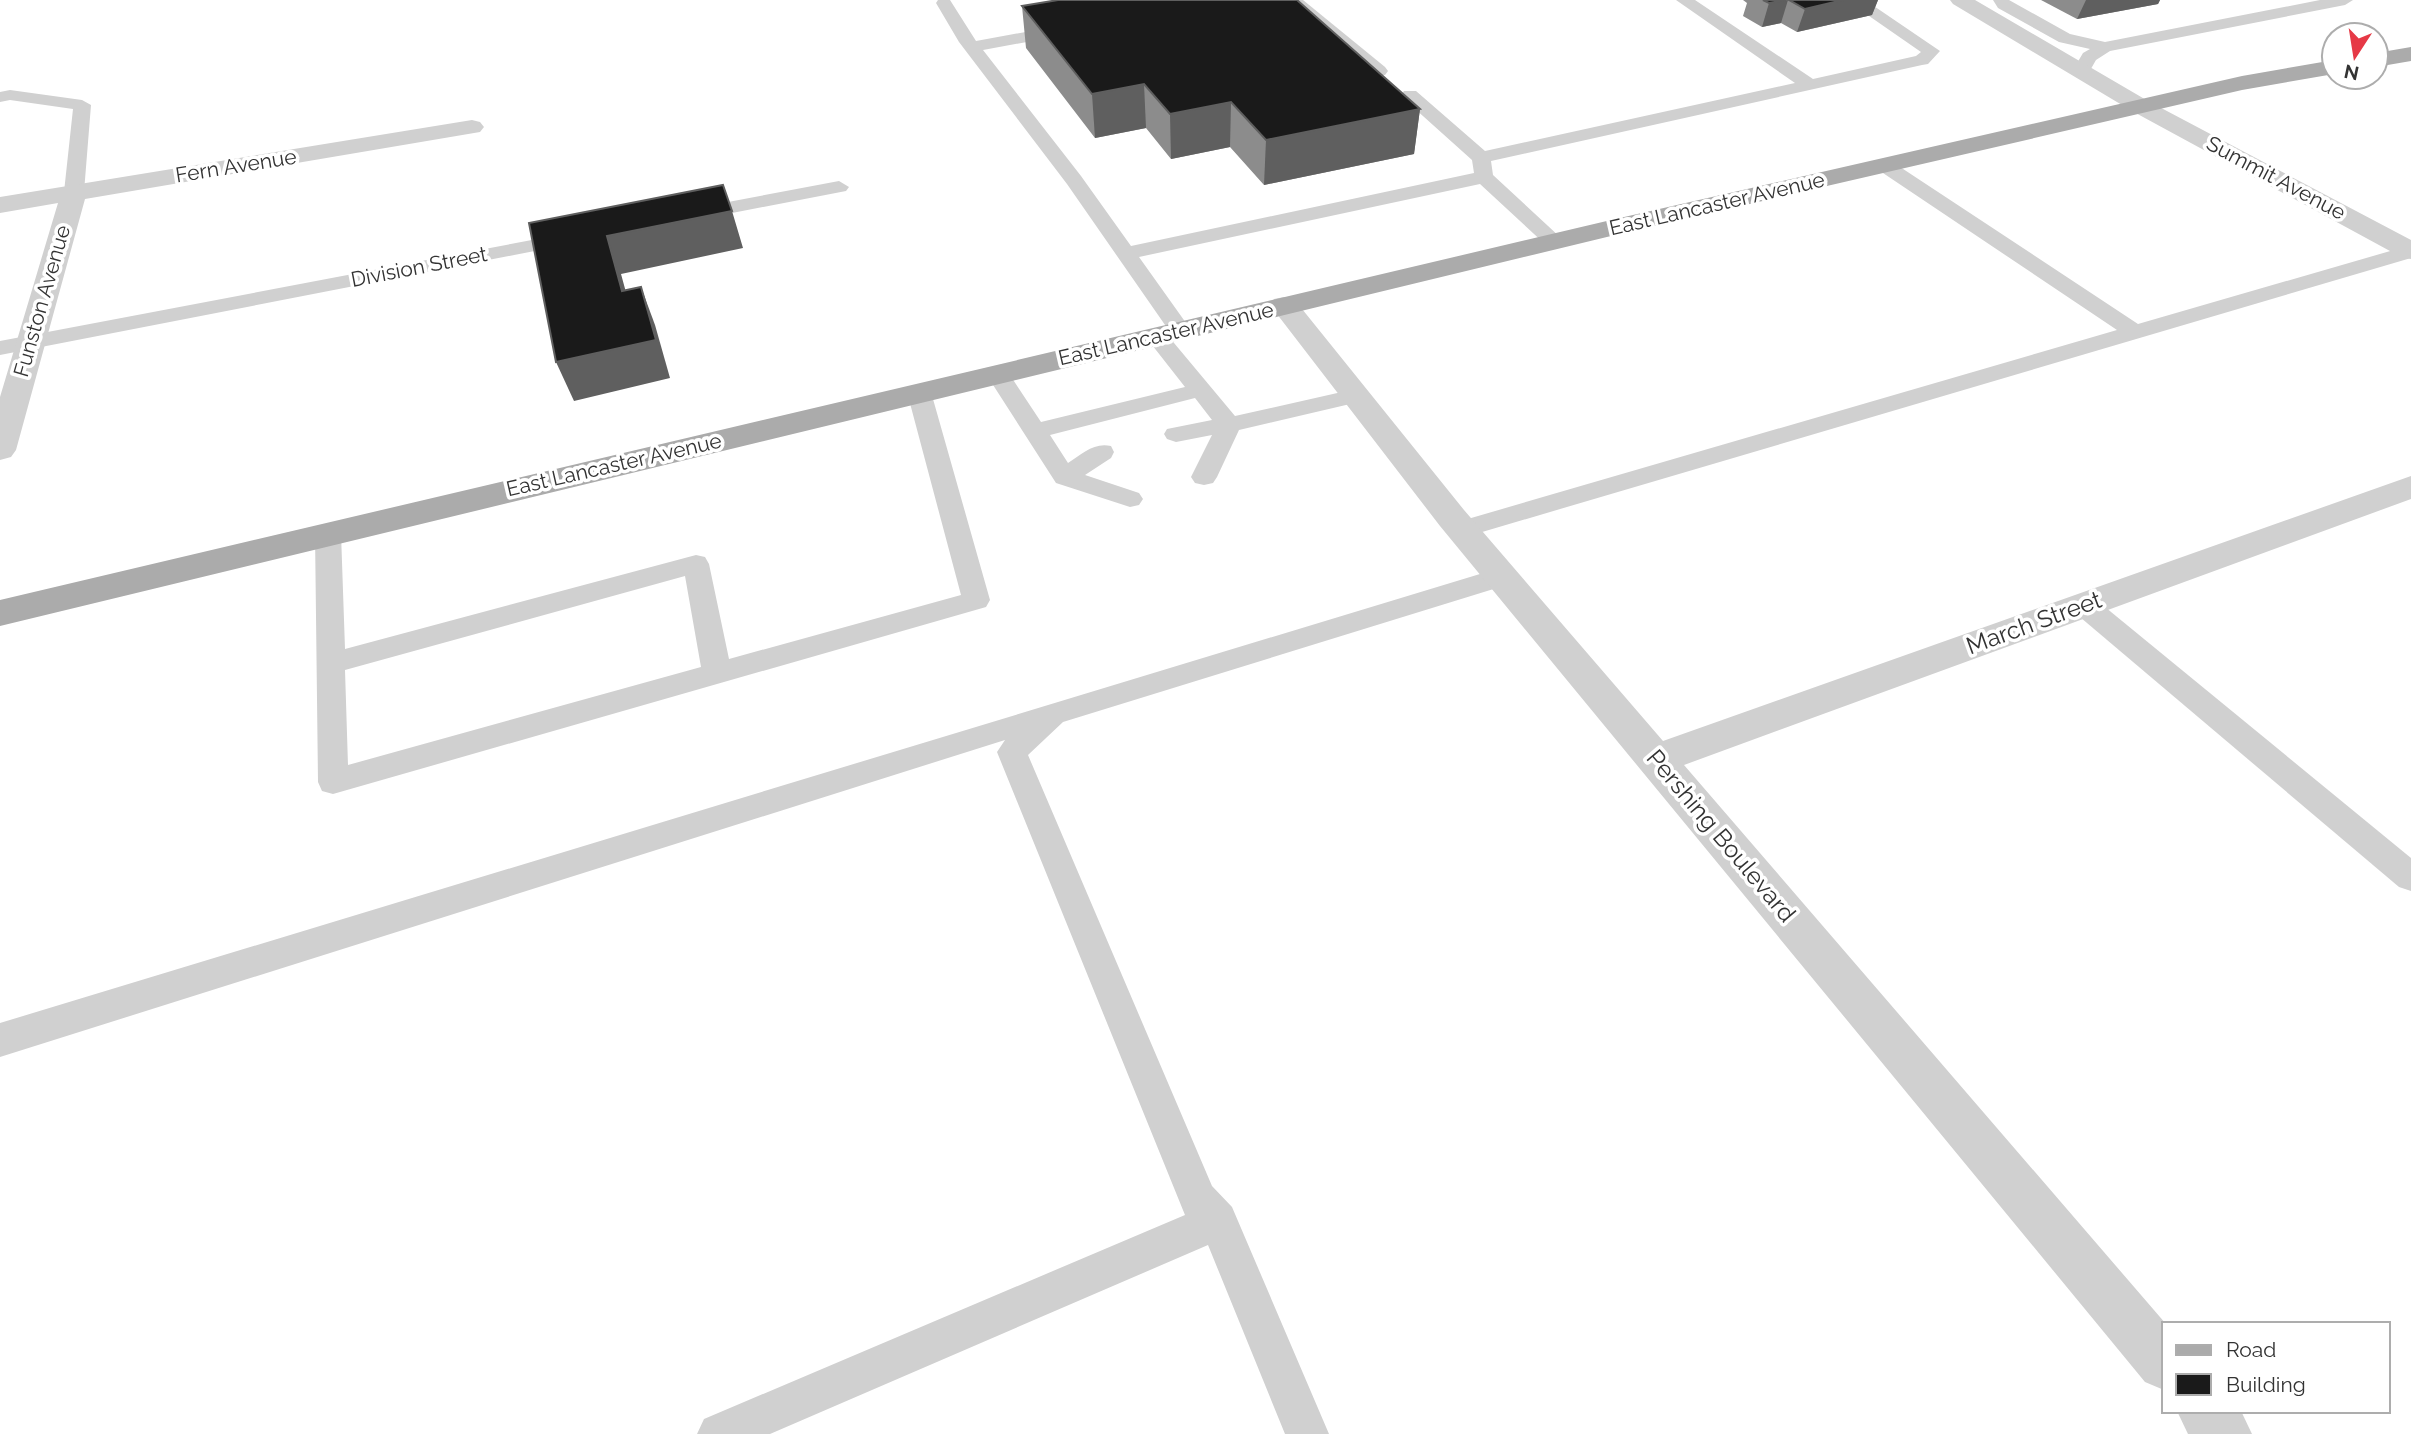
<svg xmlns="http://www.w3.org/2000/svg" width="2411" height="1434" viewBox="0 0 2411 1434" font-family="Raleway,sans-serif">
	<rect width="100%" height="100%" fill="#fff"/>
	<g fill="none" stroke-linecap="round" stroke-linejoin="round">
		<!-- service -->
		<g fill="#d0d0d0" fill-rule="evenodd">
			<path d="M938 0H950L976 41 1064 25 1070 26 1072 30 1070 34 983 50 1081 176 1131 246 1474 173 1472 160 1404 99 1401 95 1404 91H1416L1485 151 1795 83 1676 0H1695L1813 79 1916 56 1921 52 1846 0H1865L1940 51 1928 64 1922 65 1491 161 1493 175 1561 238 1564 242 1561 246H1547L1480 184 1139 257 1191 330 1188 335H1172L1067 184 959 42 936 3Z"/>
			<path d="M1285 0H1303L1385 67 1388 71 1385 75H1373Z"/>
			<path d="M1993 0H2009L2070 34 2105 42 2320 0H2353L2345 5 2110 51 2096 60 2088 74 2082 75 2073 70 2083 53 2090 49 2059 42 1998 8Z"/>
			<path d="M10 90 82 100 91 105 84 192 81 196 74 198 64 192 73 109 10 100 0 102V92Z"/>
			<path d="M1884 159 1891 161 2138 324 2411 245V258L1472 535 1463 538 1454 535 1450 529 1454 523 2117 330 1877 169 1874 165 1877 161Z"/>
			<path d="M839 181 849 187 846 191 691 221 684 219 681 215 684 211 691 209Z"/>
			<path d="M574 232 581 234 584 238 581 242 0 355V341Z"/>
			<path d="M1156 329 1164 331 1235 416 1355 389 1363 391 1367 396 1363 401 1239 430 1217 477 1213 483 1204 485 1195 483 1191 477 1212 435 1176 442 1167 439 1164 434 1167 429 1212 420 1195 398 1050 435 1068 463C1082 454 1094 442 1111 446L1114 452 1111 458 1085 475 1139 493 1143 499 1139 505 1130 507 1056 483 986 374 990 369H1006L1041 422 1185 387 1145 336 1148 331Z"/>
			<path d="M919 385 927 387 931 392 990 600 986 607 333 794 322 791 318 782 315 533 319 527 328 524 337 527 341 533 345 649 696 555 705 557 709 564 729 659 961 595 907 392 911 387ZM685 576 701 667 348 765 345 670Z"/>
			<path d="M1503 567 1513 569 1517 576 1513 583 1063 722 1028 755 1212 1186 1232 1207 1329 1434H1285L1208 1245 770 1434H697L704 1419 1185 1215 997 752 1005 740 0 1057V1023Z"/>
			<path d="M2084 595 2094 598 2411 858V891L2399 887 2074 612 2070 605 2074 598Z"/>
		</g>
		<!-- minor -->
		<g fill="#d0d0d0" fill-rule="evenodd">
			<path d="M1950 0H1975L2148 101 2411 240V259L2401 257 2132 111 1953 4Z"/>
			<path d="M472 120 480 122 484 127 480 132 85 199 16 450 11 457 0 460V397L58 203 0 213V197Z"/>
			<path d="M1284 297 1294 299 1464 510 1663 741 2411 476V499L1684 765 2166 1324 2164 1390 2145 1382 1440 526 1270 305 1274 299Z"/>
			<path d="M2177 1411H2241L2252 1434H2188Z"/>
		</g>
		<!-- primary -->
		<g fill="#ababab" fill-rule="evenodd">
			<path d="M2411 47V61L2376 67V53Z"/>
			<path d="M2334 60V74L2242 90 1611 236 0 626V600L1611 220 2242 76Z"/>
		</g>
	</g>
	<!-- wall -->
	<g fill="#8c8c8c">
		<path d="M1743 0H1878L1872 15 1797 32 1781 23 1762 27 1743 16 1747 3Z"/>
		<path d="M2041 0H2160L2158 4 2077 19Z"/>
		<path d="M1022 6 1420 109 1414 154 1264 185 1230 147 1171 159 1146 128 1095 138 1026 48Z"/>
	</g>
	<!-- shaded-wall -->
	<g fill="#5f5f5f">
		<path d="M1788 0 1781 23 1762 27 1769 3Z"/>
		<path d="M1843 0H1878L1872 15 1797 32 1805 9Z"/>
		<path d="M2086 0H2160L2158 4 2077 19Z"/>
		<path d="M1144 84 1146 128 1095 138 1092 94Z"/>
		<path d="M1231 102 1230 147 1171 159 1170 114Z"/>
		<path d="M1420 109 1414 154 1264 185 1266 140Z"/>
		<path d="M732 211 743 248 621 274 636 329 622 291 607 236Z"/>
		<path d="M641 287 655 325 670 378 574 401 556 362Z"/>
	</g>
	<!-- building -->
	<g fill="#1a1a1a" stroke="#5f5f5f" stroke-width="2">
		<path d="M1058 0H1297L1420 109 1266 140 1231 102 1170 114 1144 84 1092 94 1022 6Z"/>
		<path d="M1763 0H1786L1769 3Z"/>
		<path d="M1789 0H1843L1805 9Z"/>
		<path d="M723 185 732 211 607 236 622 291 641 287 656 340 556 362 529 223Z"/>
	</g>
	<g text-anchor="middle" stroke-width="7" stroke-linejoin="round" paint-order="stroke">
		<!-- far-street labels -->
		<g font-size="21" fill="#333" stroke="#fff">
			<text transform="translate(236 166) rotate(-9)" y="7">Fern Avenue</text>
			<text transform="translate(2276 178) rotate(28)" y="7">Summit Avenue</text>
			<text transform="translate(1717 204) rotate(-13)" y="7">East Lancaster Avenue</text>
			<text transform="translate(419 267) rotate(-11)" y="7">Division Street</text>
			<text transform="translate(42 301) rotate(-74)" y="7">Funston Avenue</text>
			<text transform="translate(1166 334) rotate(-13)" y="7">East Lancaster Avenue</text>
			<text transform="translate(614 465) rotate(-13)" y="7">East Lancaster Avenue</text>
		</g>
		<!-- street labels -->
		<g font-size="24" fill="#333" stroke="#fff">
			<text transform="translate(2034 623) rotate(-20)" y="8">March Street</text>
			<text transform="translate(1721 836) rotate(50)" y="8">Pershing Boulevard</text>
		</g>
	</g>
	<!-- legend -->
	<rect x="2162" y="1322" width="228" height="91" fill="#ffffff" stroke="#adadad" stroke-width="2"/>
	<rect x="2176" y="1345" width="35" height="10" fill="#ababab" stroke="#adadad" stroke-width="2"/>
	<text x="2226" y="1357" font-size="21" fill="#333333">Road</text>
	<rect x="2176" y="1374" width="35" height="21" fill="#1a1a1a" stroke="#adadad" stroke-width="2"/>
	<text x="2226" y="1392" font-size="21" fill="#333333">Building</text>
	<!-- north arrow -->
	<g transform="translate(2355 56) rotate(192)"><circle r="33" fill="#ffffff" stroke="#adadad" stroke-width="2"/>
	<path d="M0-5L12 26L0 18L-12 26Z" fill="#e63946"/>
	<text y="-10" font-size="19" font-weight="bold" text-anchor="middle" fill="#333333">N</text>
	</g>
</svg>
